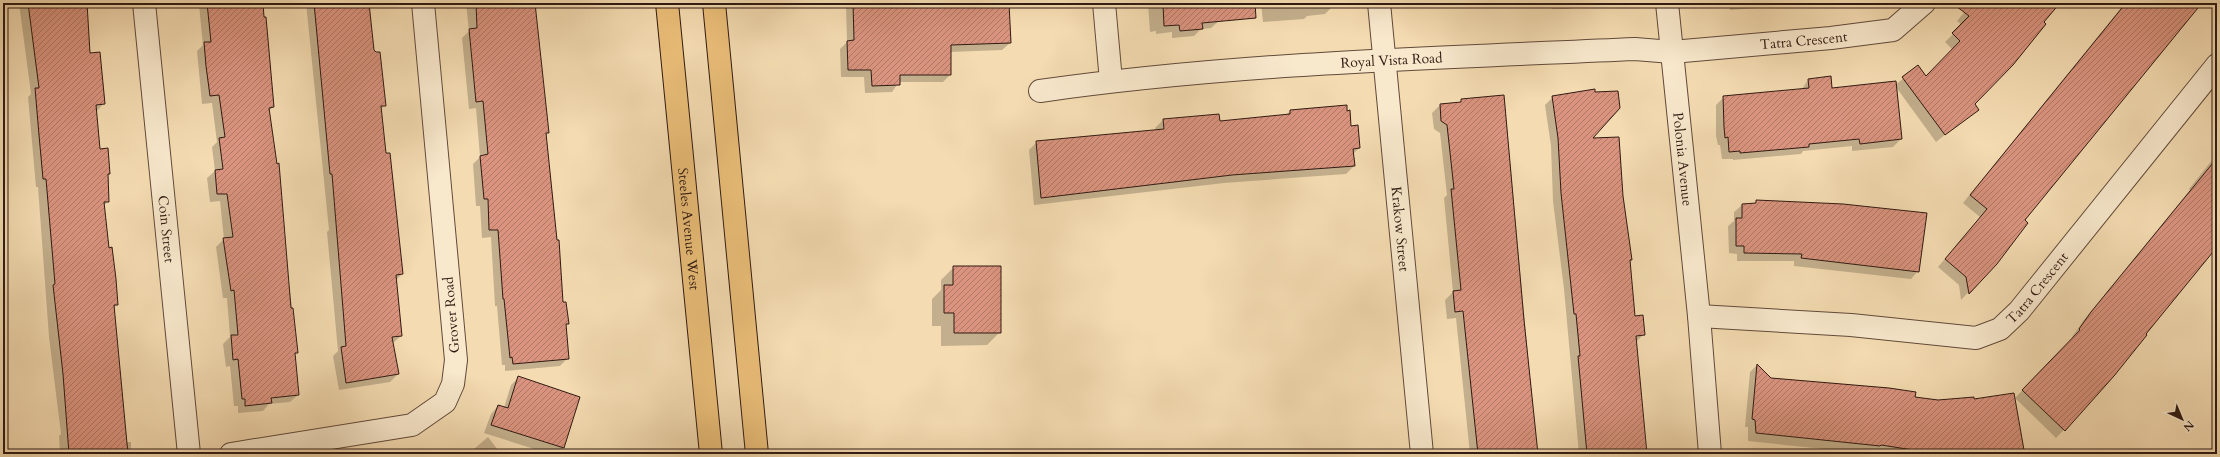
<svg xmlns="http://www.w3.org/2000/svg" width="2220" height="457" viewBox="0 0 2220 457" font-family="Cardo,serif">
	<defs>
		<pattern id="building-hatch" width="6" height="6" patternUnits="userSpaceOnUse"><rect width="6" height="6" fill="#d9937e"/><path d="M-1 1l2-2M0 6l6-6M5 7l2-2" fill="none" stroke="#b07766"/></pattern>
	</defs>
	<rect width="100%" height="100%" fill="#f4dbb1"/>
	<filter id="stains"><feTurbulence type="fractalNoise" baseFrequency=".005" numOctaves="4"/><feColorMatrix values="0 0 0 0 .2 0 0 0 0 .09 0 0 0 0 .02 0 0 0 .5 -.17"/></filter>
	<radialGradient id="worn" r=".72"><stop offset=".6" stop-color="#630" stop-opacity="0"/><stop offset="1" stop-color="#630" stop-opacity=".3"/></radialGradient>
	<!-- shadow -->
	<g fill="#0003">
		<path d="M19 3H87L90 54 104 103 96 112 99 150 109 173 107 176 108 201 104 206 108 249 117 304 114 308 126 442H131V454H60L59 436 61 434 49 337 38 187H36L28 97 31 94Z"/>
		<path d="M195 3H263L273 107 269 111 297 352 294 355 298 395 290 402 269 404 263 411 238 413V406H234L230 366 226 367 223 344 230 337 227 298H223L216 247 224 239 220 201 210 202 207 178 215 171 212 147 217 142 212 103 202 104 197 51 203 45 199 5 195 6Z"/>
		<path d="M306 3H368L373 50 385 105 380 110 402 274 396 280 401 336 393 343 398 374 390 382 339 390 333 356 338 351 327 232 329 230Z"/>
		<path d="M466 3H534L548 132 546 135 562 303 568 324 565 326 568 358 560 366 505 371V365H502L497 306H495L491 237 482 238 480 206H476L473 164 480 157 476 108 469 109 462 38 469 31Z"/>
		<path d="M848 3H1008L1010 43 1002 50 950 52V75L943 82H899L892 92 865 93 864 77H841L840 49 847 42 846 5Z"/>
		<path d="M1148 3H1217L1219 21 1211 28 1201 29 1194 36 1172 38V32L1156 34V31L1150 32Z"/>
		<path d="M1261 3H1332L1333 6 1325 14 1307 16 1304 19 1263 22Z"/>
		<path d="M1537 3H1597L1595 5 1567 9H1552V6L1537 8Z"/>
		<path d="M1729 3H1762L1757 8 1730 10Z"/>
		<path d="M1972 3H2059L1973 104 1977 109 1936 142 1896 87 1901 139 1893 147 1852 151V146L1803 151 1801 154 1733 160V159H1722L1720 145H1718L1716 136V105L1724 97 1801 90 1808 80 1832 89 1895 85 1918 67 1926 78 1953 50 1945 42 1962 25 1957 21Z"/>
		<path d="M2125 3H2201L2023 221 1996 263 1961 300 1959 285 1938 267 1980 217 1963 203Z"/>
		<path d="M1504 96 1537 454H1470L1456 318 1447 319 1445 300 1453 292 1444 198 1447 195 1440 133 1434 129 1432 113 1440 105 1459 103 1462 100Z"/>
		<path d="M1553 97 1591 139 1622 196 1631 259 1630 261 1634 317 1644 334 1636 342 1646 454H1579L1564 289 1553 201 1551 146 1545 105Z"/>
		<path d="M1290 111 1350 127 1359 148 1353 154 1354 166 1346 174 1224 183 1034 205 1029 150 1037 142 1156 130 1155 128 1163 120 1219 122 1285 116Z"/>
		<path d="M2217 154V246L2089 404 2056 438 2015 398 2073 339 2072 337 2083 321 2190 190 2189 189Z"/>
		<path d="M1757 201 1843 205 1918 271 1911 279 1794 266V261H1737V254L1729 253 1728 226 1734 221V212L1742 205 1754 204Z"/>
		<path d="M954 267 1000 332 987 345 941 346V326H932V299L941 290V280Z"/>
		<path d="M1757 365 1771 379 1914 397 2023 450 2019 454H1887L1873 452 1872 454 1748 441V427H1745L1750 372Z"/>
		<path d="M518 378 579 398 563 448 556 454H550L484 433 491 414 498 406 504 408 511 385Z"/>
		<path d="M488 437 501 454H468Z"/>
	</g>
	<!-- building -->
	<g fill="url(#building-hatch)" stroke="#301a12">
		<path d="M28 3H87L90 53 100 52 105 104 96 105 100 149 108 148 110 174H108L109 202H104L109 248 112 247 116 279 118 305H114L128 454H69L63 374 53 285 55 284 46 179H43L39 135 35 88H39Z"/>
		<path d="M207 3H263L264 17H266L274 107 269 108 277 164 279 163 291 308H293L298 353H295L299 395 271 398 272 403 245 406V399H242L238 359 233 360 231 335H238L234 290 231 291 223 238 233 237 227 194H217L215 170 223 169 219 138 225 137 219 95 210 96 206 66 204 42H211Z"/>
		<path d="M314 3H369L374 50 376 52H380L386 106H381L386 153H390L403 274 396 275 402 336 392 337 399 374 346 383 341 347 346 346 332 174H330Z"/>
		<path d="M535 3 549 133H546L557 240H559L563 302H566L569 324H566L569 359 513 364 512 357 510 358 504 299H503L498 230H489L488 199H484L480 156 488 154 483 101 476 102 469 29 477 28 476 3Z"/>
		<path d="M853 3H1009L1011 43 951 45V75H900V85L872 86 871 70H848L847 41 854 40Z"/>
		<path d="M1170 3H1255L1256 18 1202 23 1203 29 1180 31 1179 25 1164 26 1163 5H1170Z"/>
		<path d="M1952 3H2060L2044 22 2046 24 2013 65 1975 104 1979 110 1945 135 1902 77 1918 65 1926 76 1960 41 1952 33 1969 16Z"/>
		<path d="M2126 3H2202L2025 220 2028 223 1997 264 1969 294 1966 277 1945 259 1987 209 1970 195Z"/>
		<path d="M1831 76 1832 88 1896 81 1902 139 1860 144 1859 139 1809 144V147L1740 153V151L1729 152 1728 137 1725 138 1724 127 1723 96 1809 88 1808 79Z"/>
		<path d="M1595 89V92L1618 91 1620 108 1593 138 1619 137 1623 196 1632 260H1630L1635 316 1643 315 1645 335 1636 336 1647 454H1587L1578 356H1580L1576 314H1574L1561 193 1558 138 1552 96Z"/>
		<path d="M1504 95 1524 320 1538 454H1478L1463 311 1455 312 1453 291 1461 290 1451 189H1454L1447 125 1441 121 1440 104 1461 102V99Z"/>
		<path d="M1347 105V111L1350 110 1351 126 1358 125 1360 148 1353 149 1355 166 1232 175 1041 198 1036 141 1164 129 1163 119 1219 114 1220 121 1290 114V110Z"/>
		<path d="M2217 158V247L2146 334 2147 335 2114 376 2065 431 2022 390 2080 330 2079 329 2091 312Z"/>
		<path d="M1756 200 1843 204 1927 213 1919 272 1801 258 1802 254 1744 253V246H1736V218H1742V204L1756 203Z"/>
		<path d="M953 266H1001V333H954V313H944V285H953Z"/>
		<path d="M1757 364 1771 378 1889 388 1916 392 1915 397 1938 400 1974 397V399L2014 393 2024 450 2001 454H1939L1881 445 1880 446 1756 433 1755 420 1752 419Z"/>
		<path d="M518 376 580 397 564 448 491 425 498 405 508 408Z"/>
	</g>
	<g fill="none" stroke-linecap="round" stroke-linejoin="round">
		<!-- minor casing -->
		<g stroke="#614a3a" stroke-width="24">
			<g id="minor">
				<path id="s1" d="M144 3 189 454"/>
				<path d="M1104 3 1111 81"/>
				<path id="s2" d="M1379 3 1422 454"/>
				<path id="s3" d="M1667 3 1699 316 1710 454"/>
				<path id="s4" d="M1040 91C1237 63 1436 58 1635 49L1672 52 1831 38 1893 30 1924 3"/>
				<path id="s5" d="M1699 316 1851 325 1976 338 2000 329 2019 311 2217 65"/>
				<path d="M231 454 412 425 445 402 453 384 456 360 423 3"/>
			</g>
		</g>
		<!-- major casing -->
		<g stroke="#301a12" stroke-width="24">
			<g id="major">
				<path id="s6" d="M667 3 711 454"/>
				<path d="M714 3 757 454"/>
			</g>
		</g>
		<!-- minor -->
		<use href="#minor" stroke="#f8e8cc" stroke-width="22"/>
		<!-- major -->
		<use href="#major" stroke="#eabe78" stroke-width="22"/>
	</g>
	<g text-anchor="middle" stroke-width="3" stroke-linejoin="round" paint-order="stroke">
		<!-- street labels -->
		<g font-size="14" fill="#301a12" stroke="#f8e8cc">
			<text dy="5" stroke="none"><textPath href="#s4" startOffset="766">Tatra Crescent</textPath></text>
			<text dy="5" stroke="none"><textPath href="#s4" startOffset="353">Royal Vista Road</textPath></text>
			<text dy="5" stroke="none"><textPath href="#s3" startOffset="157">Polonia Avenue</textPath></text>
			<text dy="5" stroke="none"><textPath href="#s1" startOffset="227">Coin Street</textPath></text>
			<text dy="5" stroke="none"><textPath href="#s6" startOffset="227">Steeles Avenue West</textPath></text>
			<text dy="5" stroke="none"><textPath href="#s2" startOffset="227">Krakow Street</textPath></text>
			<text dy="5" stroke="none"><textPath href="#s5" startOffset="359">Tatra Crescent</textPath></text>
			<text transform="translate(451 315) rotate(-95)" y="5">Grover Road</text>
		</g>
	</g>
	<!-- margin -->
	<rect width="2220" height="457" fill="none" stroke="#f4dbb1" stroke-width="16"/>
	<rect x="4" y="4" width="2212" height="449" fill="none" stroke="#301a12" stroke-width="2"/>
	<rect x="8" y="8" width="2204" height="441" fill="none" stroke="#301a12"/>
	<!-- north arrow -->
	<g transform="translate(2182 419) rotate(136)" stroke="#f8e8cc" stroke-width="3" paint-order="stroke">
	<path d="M0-3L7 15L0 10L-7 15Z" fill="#301a12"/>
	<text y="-6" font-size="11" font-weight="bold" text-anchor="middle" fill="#301a12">N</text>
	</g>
	<rect width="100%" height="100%" filter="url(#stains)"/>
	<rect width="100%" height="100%" fill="url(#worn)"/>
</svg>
